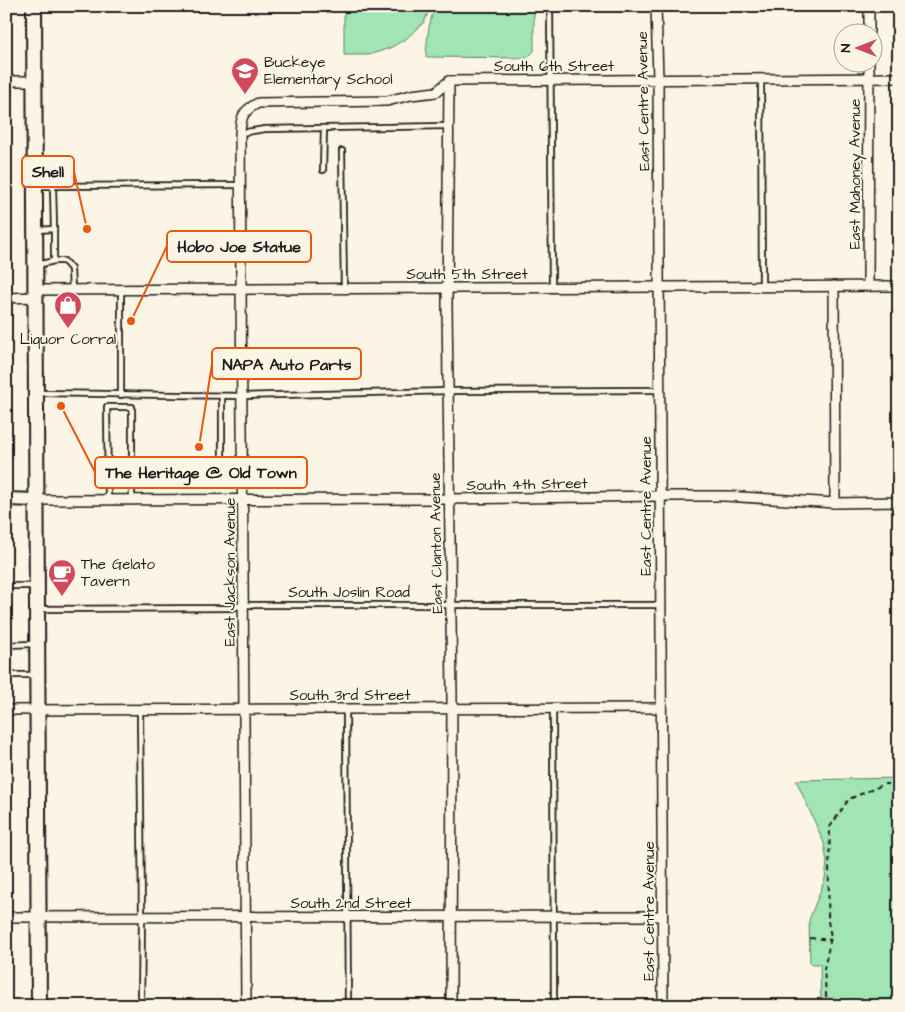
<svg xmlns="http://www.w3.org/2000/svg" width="905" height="1012" viewBox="0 0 905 1012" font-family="'Architects Daughter',sans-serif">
	<rect width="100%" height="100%" fill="#fcf5e5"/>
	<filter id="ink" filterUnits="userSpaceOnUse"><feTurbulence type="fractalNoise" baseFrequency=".02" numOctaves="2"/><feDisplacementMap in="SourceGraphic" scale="10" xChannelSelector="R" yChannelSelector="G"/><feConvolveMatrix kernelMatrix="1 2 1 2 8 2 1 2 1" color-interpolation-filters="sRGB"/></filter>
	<g filter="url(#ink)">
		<!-- green -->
		<g fill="#a0e5b2" stroke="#5e8067">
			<path d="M344 6H431L424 22 407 38 390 48 369 55H344Z"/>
			<path d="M436 6H534V51L527 58 426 57C427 41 428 21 436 6Z"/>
			<path d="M899 778V1006H821L820 964H810L809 920 825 879 827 863 824 843 796 780Z"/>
		</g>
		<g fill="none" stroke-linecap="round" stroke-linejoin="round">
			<!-- lane casing -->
			<g stroke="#1c1c1c" stroke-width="8">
				<g id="lane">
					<path d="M550 6 552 287"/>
					<path d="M761 79 762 286"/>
					<path d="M240 133 265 129 448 126"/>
					<path d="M342 151 344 288"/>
					<path d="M323 170 324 128"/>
					<path d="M37 186 240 185"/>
					<path d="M53 186 54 229"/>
					<path d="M37 230 54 229V261L37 265"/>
					<path d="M54 261H64L71 269 72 290"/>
					<path d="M121 290V395"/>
					<path d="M38 393 242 396 449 391 659 390"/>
					<path d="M222 396V455L224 465 234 471H243"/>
					<path d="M108 500 107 407H132V499"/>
					<path d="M6 586H35"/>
					<path d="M39 609 232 608 243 605H661"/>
					<path d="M6 645 34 644"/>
					<path d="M6 675H37"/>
					<path d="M553 708 554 1006"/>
					<path d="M140 710 142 917 141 1006"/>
					<path d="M346 710 348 1006"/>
				</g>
			</g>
			<!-- street casing -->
			<g stroke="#1c1c1c" stroke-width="12">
				<g id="street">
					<path d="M656 6 658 79 663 1006"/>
					<path d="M869 32V6"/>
					<path d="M6 81H35"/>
					<path d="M449 81 447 305 452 696 451 1006"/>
					<path d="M834 286 835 503"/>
					<path d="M868 286 869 62"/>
					<path d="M36 290 899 286"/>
					<path d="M6 298 36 297"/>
					<path d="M36 500 450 499 660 496H725L835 503 899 502"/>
					<path d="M6 710 661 708"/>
					<path d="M6 917 662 916"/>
					<path d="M246 1006 240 133C241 116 243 111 258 103L387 101 411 95 436 92 449 81 899 78"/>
				</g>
			</g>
			<!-- secondary casing -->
			<g stroke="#1c1c1c" stroke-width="16">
				<path id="secondary" d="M6 499 36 500"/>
			</g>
			<!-- primary casing -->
			<g stroke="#1c1c1c" stroke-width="18">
				<path id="primary" d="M34 6 39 1006"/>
			</g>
			<!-- path -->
			<g stroke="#1c1c1c" stroke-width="2" stroke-dasharray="5 4" stroke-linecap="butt">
				<path d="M810 938 831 940"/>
				<path d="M827 1006 824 969 831 937 828 921 830 827 849 799 885 784H899"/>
			</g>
			<!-- lane -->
			<use href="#lane" stroke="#fcf5e5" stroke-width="4.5"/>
			<!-- street -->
			<use href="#street" stroke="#fcf5e5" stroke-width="9"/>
			<!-- secondary -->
			<use href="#secondary" stroke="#fcf5e5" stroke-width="12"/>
			<!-- primary -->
			<use href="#primary" stroke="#fcf5e5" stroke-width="14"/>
		</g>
	</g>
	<!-- icons -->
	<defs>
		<g id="school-pin" transform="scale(1.4375)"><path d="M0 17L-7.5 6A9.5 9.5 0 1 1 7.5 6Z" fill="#d1495b" stroke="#fcf5e5"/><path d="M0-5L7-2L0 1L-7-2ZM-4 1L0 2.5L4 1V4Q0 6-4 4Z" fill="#fff"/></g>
		<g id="shop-pin" transform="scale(1.4375)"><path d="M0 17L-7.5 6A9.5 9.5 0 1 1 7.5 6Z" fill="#d1495b" stroke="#fcf5e5"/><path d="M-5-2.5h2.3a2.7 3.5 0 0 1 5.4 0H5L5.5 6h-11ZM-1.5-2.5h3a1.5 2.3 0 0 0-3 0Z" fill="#fff"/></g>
		<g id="cafe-pin" transform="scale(1.4375)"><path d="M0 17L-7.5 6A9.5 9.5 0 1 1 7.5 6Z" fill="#d1495b" stroke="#fcf5e5"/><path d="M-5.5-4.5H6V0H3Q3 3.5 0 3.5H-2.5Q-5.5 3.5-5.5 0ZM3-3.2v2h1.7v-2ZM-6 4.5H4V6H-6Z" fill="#fff"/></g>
	</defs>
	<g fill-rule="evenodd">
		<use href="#school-pin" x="245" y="71"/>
		<use href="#shop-pin" x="68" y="305"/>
		<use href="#cafe-pin" x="62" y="573"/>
	</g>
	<g text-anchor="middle" stroke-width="4" stroke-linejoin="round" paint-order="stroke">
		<!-- poi labels -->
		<g font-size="15" fill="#1c1c1c" stroke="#fcf5e5" text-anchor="start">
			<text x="264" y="67">Buckeye<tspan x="264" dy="17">Elementary School</tspan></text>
			<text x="68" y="344" text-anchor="middle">Liquor Corral</text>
			<text x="81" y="569">The Gelato<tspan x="81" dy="17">Tavern</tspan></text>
		</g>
		<!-- street labels -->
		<g font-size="15" fill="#1c1c1c" stroke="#fcf5e5">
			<text x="554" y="71">South 6th Street</text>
			<text transform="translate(643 101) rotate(-91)" y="5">East Centre Avenue</text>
			<text transform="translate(855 174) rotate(-90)" y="5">East Mahoney Avenue</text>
			<text x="467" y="279">South 5th Street</text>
			<text transform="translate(527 484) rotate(-1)" y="5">South 4th Street</text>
			<text transform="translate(646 506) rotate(-90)" y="5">East Centre Avenue</text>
			<text transform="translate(436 543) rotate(-91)" y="5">East Clanton Avenue</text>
			<text transform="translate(230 572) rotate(-90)" y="5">East Jackson Avenue</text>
			<text x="349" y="597">South Joslin Road</text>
			<text x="350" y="700">South 3rd Street</text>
			<text x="351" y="908">South 2nd Street</text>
			<text transform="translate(649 911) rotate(-90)" y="5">East Centre Avenue</text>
		</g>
	</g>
	<!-- callouts -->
	<path fill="none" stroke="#e8590c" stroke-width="2" d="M87 229L74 172M131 321L167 246M199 447L212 364M61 406L95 472"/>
	<g fill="#e8590c" stroke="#fcf5e5" stroke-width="2">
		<circle cx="87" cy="229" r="5"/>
		<circle cx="131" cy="321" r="5"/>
		<circle cx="199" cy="447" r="5"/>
		<circle cx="61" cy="406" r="5"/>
	</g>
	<g fill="#fcf5e5" stroke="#e8590c" stroke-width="2">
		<rect x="22" y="156" width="52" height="31" rx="5"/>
		<rect x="167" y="231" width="144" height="31" rx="5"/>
		<rect x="212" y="348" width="149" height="31" rx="5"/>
		<rect x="95" y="457" width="212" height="31" rx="5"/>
	</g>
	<g font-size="16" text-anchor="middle" font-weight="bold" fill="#1c1c1c">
		<text x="48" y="177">Shell</text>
		<text x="239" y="252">Hobo Joe Statue</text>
		<text x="287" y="370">NAPA Auto Parts</text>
		<text x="201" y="478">The Heritage @ Old Town</text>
	</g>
	<!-- margin -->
	<rect width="905" height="1012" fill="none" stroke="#fcf5e5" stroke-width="25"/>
	<rect x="12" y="12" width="880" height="987" fill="none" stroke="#1c1c1c" stroke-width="2" filter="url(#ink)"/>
	<!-- north arrow -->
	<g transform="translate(858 48) rotate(270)"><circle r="24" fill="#fcf5e5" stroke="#a29e95"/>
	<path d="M0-4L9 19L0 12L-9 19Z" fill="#d1495b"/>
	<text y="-8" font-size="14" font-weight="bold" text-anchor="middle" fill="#1c1c1c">N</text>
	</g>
</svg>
